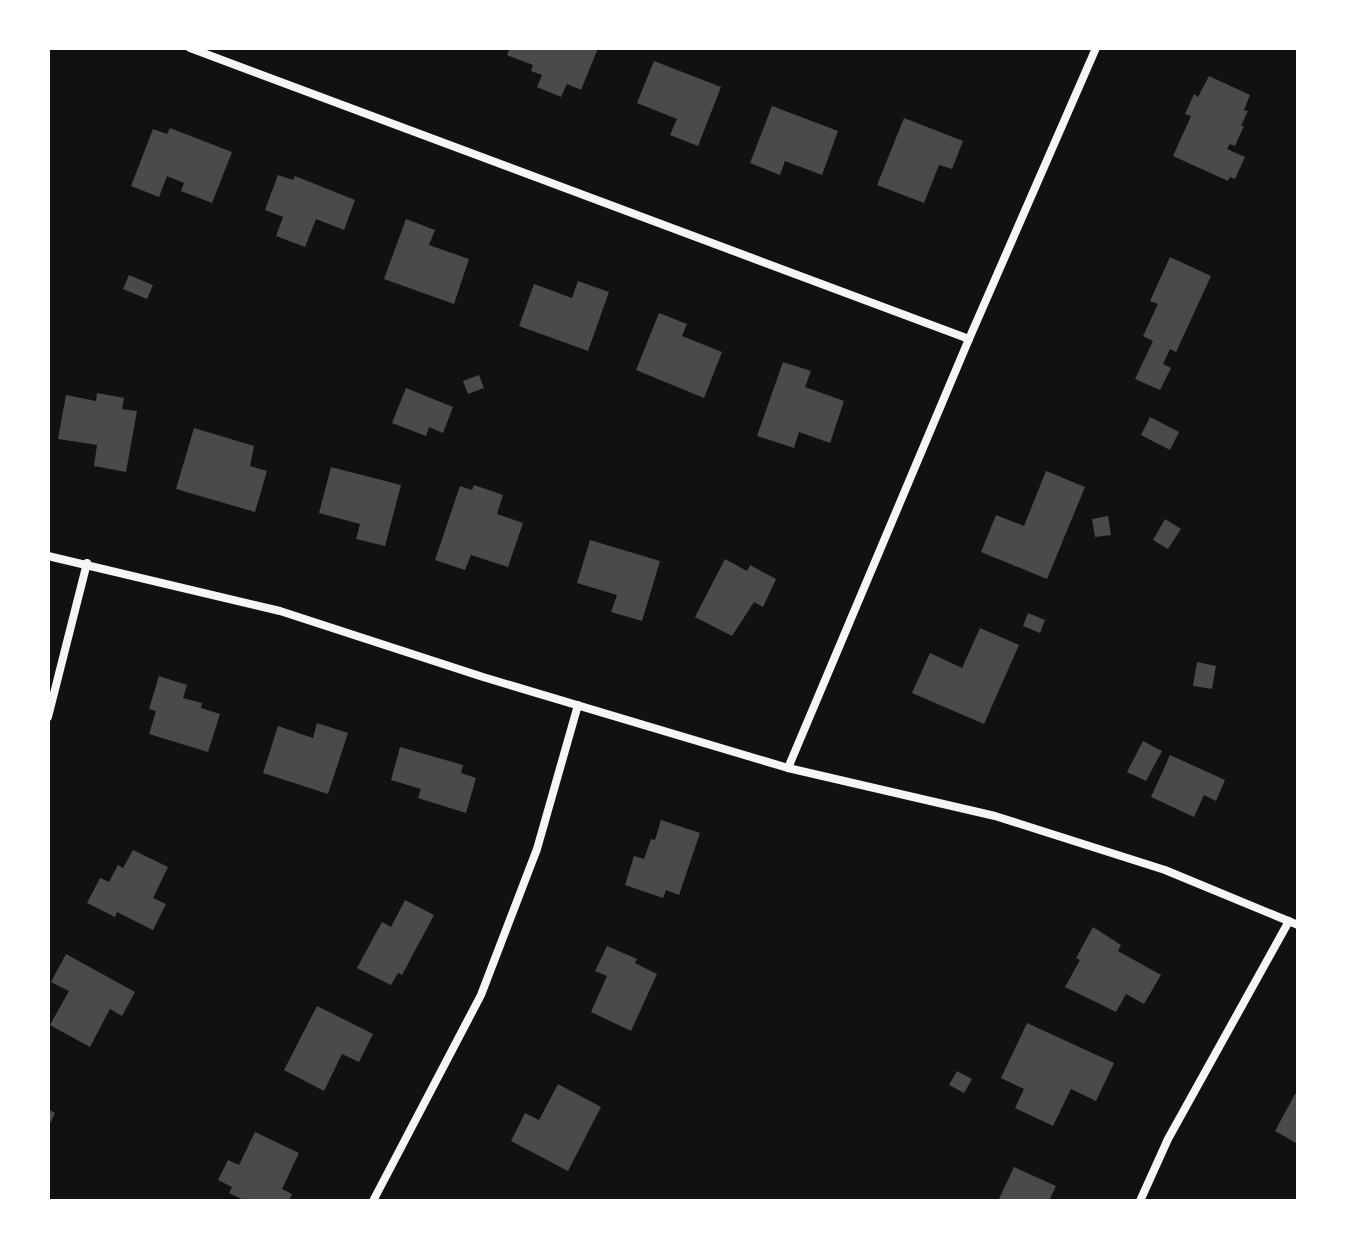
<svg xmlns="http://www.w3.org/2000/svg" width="1346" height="1249" viewBox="0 0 1346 1249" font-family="Rubik,sans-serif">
	<rect width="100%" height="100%" fill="#111"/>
	<!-- building -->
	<g fill="#4a4a4a">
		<path d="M510 48H598L581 90 567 84 561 97 537 87 542 75 531 71 533 65 507 55Z"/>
		<path d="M654 61 721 87 698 146 670 135 677 119 637 103Z"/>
		<path d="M1209 76 1250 95 1244 110 1248 111 1241 126H1244L1235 146 1230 144 1227 149 1245 157 1235 179 1230 177 1228 181 1173 156 1191 116 1185 114 1194 94 1198 97Z"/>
		<path d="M772 106 838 131 822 175 785 161 780 175 750 163Z"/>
		<path d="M904 118 963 141 952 169 939 165 924 203 877 185Z"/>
		<path d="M170 128 232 152 212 203 181 191 184 183 167 176 159 197 131 186 153 129 167 134Z"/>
		<path d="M278 175 293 180 295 176 355 200 344 230 316 219 305 247 276 236 283 217 265 210Z"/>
		<path d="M406 219 435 230 429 245 469 259 454 304 384 279Z"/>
		<path d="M1170 257 1211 276 1176 352 1170 349 1163 364 1171 368 1160 390 1135 379 1153 341 1143 336 1158 304 1150 301Z"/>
		<path d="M129 275 153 285 147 299 123 289Z"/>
		<path d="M578 281 609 292 588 351 519 326 534 284 572 298Z"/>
		<path d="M659 313 687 324 682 336 722 352 704 398 636 370Z"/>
		<path d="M783 362 811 371 805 387 844 401 830 443 799 432 794 448 757 436Z"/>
		<path d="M479 375 484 388 468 394 463 381Z"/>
		<path d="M406 388 453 407 443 433 429 427 426 436 392 423Z"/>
		<path d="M97 393 124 398 122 409 137 411 126 472 94 466 97 445 58 439 66 395 96 401Z"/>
		<path d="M1150 417 1179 432 1170 450 1141 435Z"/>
		<path d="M194 428 254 446 250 466 267 471 255 512 176 489Z"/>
		<path d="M331 467 401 485 385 546 356 539 360 524 319 513Z"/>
		<path d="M1046 471 1085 487 1047 579 981 552 996 515 1024 526Z"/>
		<path d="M474 485 503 495 497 514 523 523 508 567 471 555 465 570 435 560 460 486 472 490Z"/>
		<path d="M1108 516 1111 535 1095 537 1092 519Z"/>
		<path d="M1165 519 1181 529 1168 549 1153 540Z"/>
		<path d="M590 540 660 561 642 621 611 612 617 595 577 583Z"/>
		<path d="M725 559 747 571 750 565 776 579 763 607 754 602 732 636 695 617Z"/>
		<path d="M1028 613 1045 620 1040 633 1023 626Z"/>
		<path d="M980 628 1019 645 984 724 912 693 930 653 962 668Z"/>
		<path d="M1197 662 1216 666 1212 689 1193 686Z"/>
		<path d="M159 676 187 685 183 698 202 703 201 708 220 714 208 752 149 734 156 711 149 709Z"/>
		<path d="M317 723 348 733 328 794 263 773 278 726 313 738Z"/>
		<path d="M1143 741 1162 751 1146 781 1127 772Z"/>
		<path d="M400 747 463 765 461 773 476 778 466 813 418 798 421 789 391 780Z"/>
		<path d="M1170 755 1225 780 1216 801 1204 795 1194 817 1151 797Z"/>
		<path d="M661 820 700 833 679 895 666 890 663 898 625 885 634 856 644 859 651 839 655 840Z"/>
		<path d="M133 850 168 867 153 898 166 904 153 930 117 912 115 917 87 903 100 878 109 882 118 865 123 868Z"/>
		<path d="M405 900 434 915 402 975 398 973 391 985 357 968 382 922 391 927Z"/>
		<path d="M1093 927 1121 945 1118 951 1161 975 1144 1004 1126 994 1116 1012 1065 987 1080 960 1076 958Z"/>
		<path d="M607 946 637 959 635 963 657 974 631 1031 591 1012 607 976 595 971Z"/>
		<path d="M66 954 135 992 122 1016 110 1009 90 1047 50 1025 69 991 51 982Z"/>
		<path d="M317 1006 373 1034 359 1062 342 1054 324 1091 284 1070Z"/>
		<path d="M1027 1023 1114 1063 1096 1101 1071 1089 1053 1126 1015 1108 1024 1089 1001 1078Z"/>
		<path d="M957 1071 972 1079 964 1093 949 1085Z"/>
		<path d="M558 1084 601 1107 568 1171 511 1141 525 1113 539 1120Z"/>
		<path d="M1295 1094 1298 1095V1144L1275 1131Z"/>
		<path d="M48 1109 55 1113 48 1128Z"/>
		<path d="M255 1132 299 1153 282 1189 292 1194 289 1201H246L229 1193 232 1187 218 1180 228 1160 239 1165Z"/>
		<path d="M1014 1167 1056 1186 1049 1201H998Z"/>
	</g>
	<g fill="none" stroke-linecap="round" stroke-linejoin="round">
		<!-- minor -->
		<g stroke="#f5f5f5" stroke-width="8">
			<path d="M190 48 969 339"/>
			<path d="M48 556 280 611 483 677 788 768 995 816 1165 870 1298 925"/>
			<path d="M48 717 87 563"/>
			<path d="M788 768 969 339 1096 48"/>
			<path d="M373 1201 481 995 537 849 578 705"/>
			<path d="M1140 1201 1168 1139 1289 921"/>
		</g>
	</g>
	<!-- border -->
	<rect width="1346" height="1249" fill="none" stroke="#ffffff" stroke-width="100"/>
</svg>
